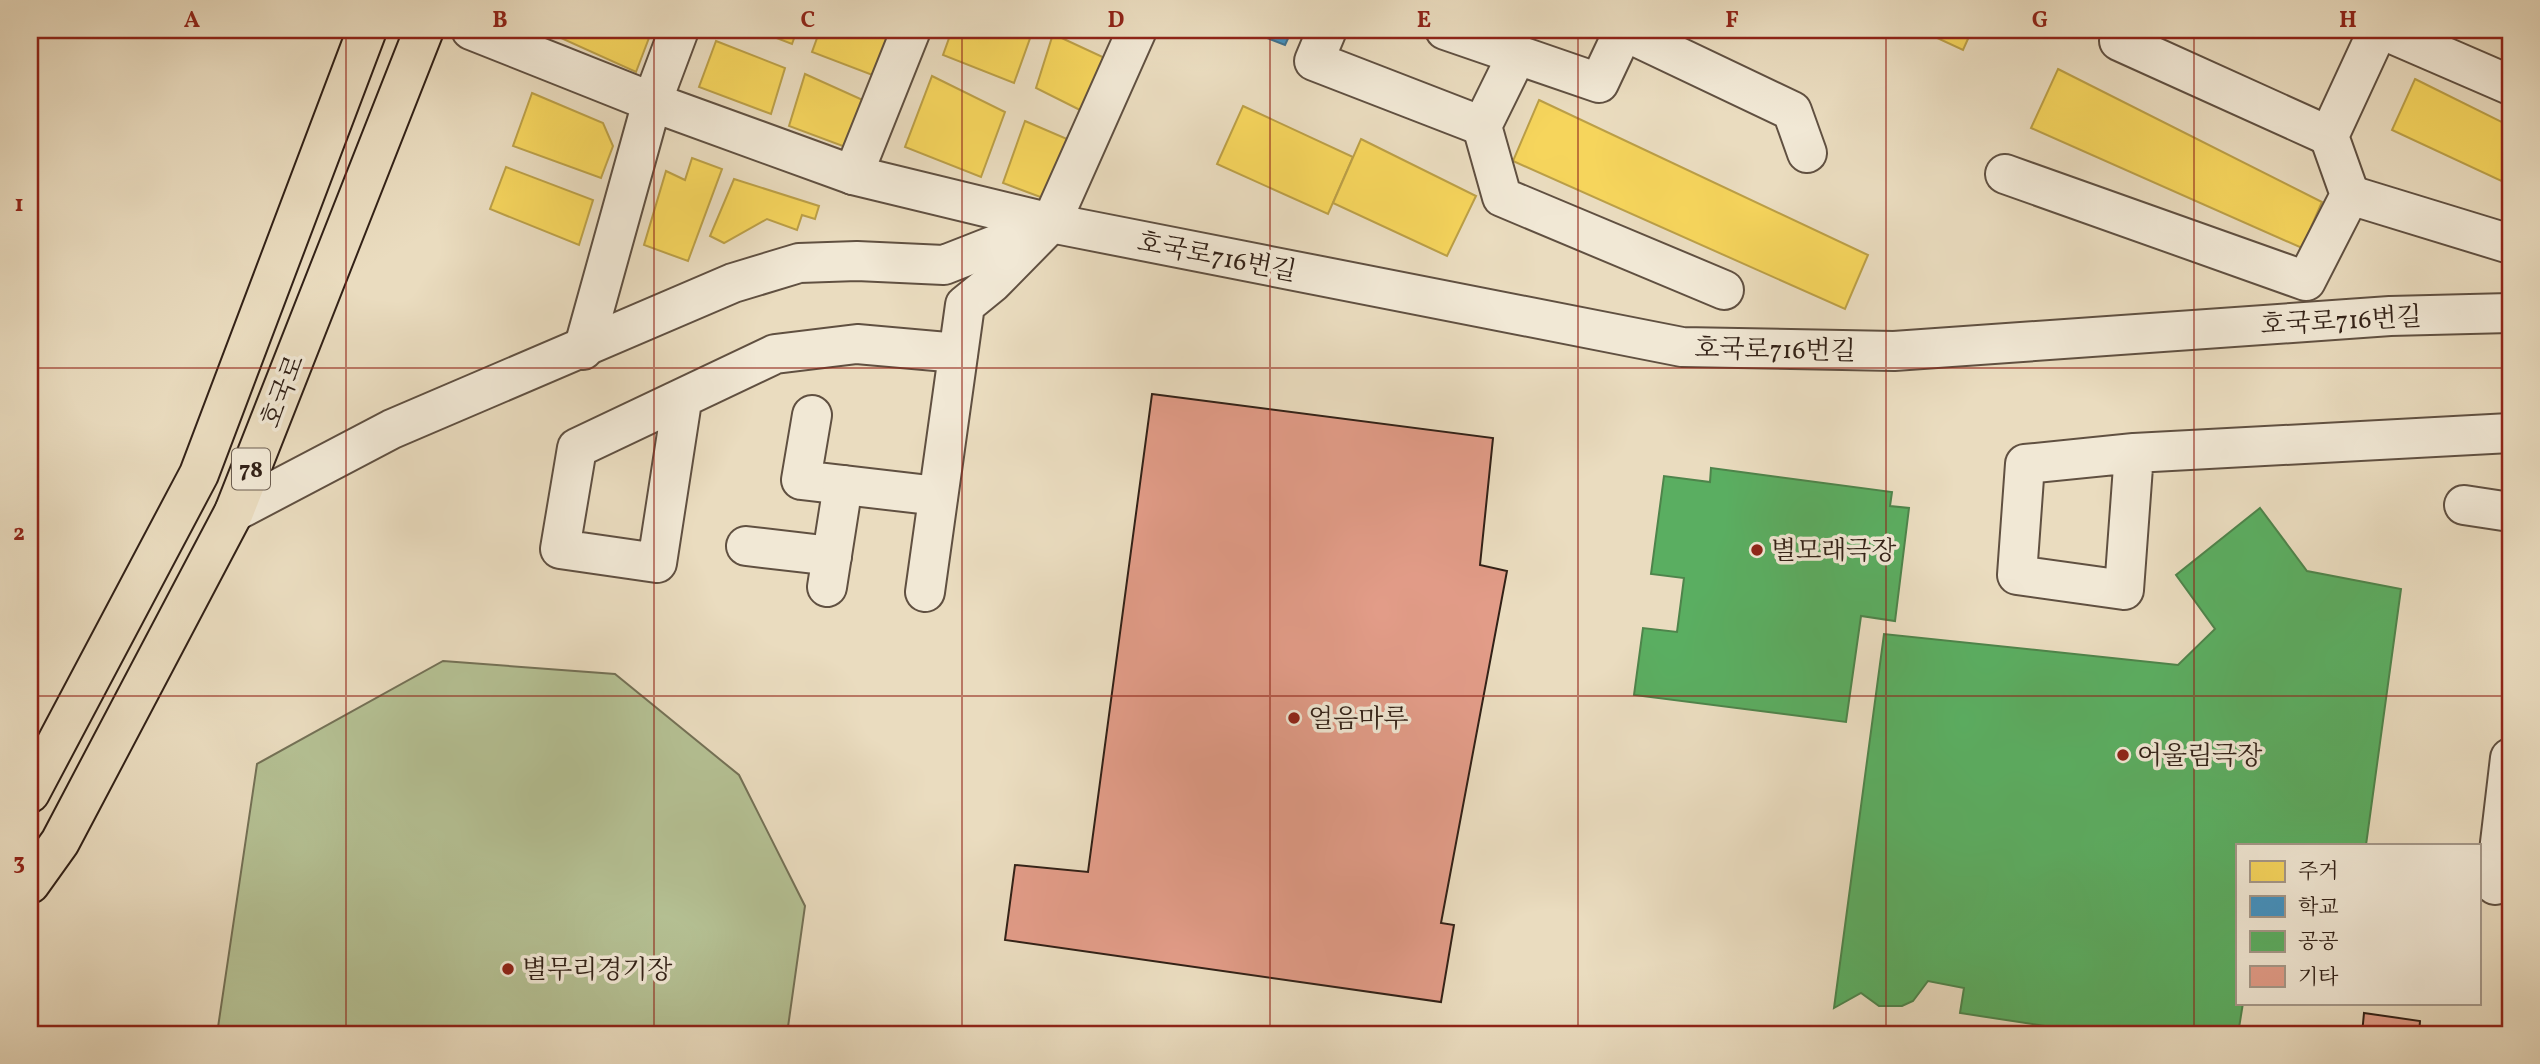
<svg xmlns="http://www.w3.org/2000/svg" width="2540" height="1064" viewBox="0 0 2540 1064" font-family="Vollkorn,'Noto Serif KR',serif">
	<rect width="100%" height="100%" fill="#eadcbf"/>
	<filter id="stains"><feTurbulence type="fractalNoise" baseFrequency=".00286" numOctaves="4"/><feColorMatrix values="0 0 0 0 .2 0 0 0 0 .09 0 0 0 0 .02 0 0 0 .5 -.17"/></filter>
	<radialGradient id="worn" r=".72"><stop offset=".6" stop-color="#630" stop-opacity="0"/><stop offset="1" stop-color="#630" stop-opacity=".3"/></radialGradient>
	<!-- green -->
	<path fill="#b5c194" stroke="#747156" stroke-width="2" d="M443 661 615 674 739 775 805 906 787 1034H217L257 764Z"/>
	<!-- homes -->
	<g fill="#f6d55c" stroke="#bb9f47" stroke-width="2">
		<path d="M553 30H652L636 72 552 34Z"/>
		<path d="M756 30H797L792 44Z"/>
		<path d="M820 30 890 31 875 76 812 52Z"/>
		<path d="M952 30H1033L1014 83 943 55Z"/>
		<path d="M1920 30H1972L1963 50Z"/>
		<path d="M1053 34 1107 59 1088 114 1036 88Z"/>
		<path d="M716 41 785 68 771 114 699 87Z"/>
		<path d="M2058 69 2322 202 2302 248 2031 128Z"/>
		<path d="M805 74 865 101 848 148 789 126Z"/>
		<path d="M932 76 1005 112 981 177 905 147Z"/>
		<path d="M2415 79 2510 126V185L2392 130Z"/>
		<path d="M532 93 603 123 613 146 601 178 513 146Z"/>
		<path d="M1539 100 1868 255 1845 309 1513 161Z"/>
		<path d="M1243 106 1353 157 1328 214 1217 164Z"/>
		<path d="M1025 121 1074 142 1051 201 1003 183Z"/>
		<path d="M1361 139 1476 196 1447 256 1333 203Z"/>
		<path d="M692 158 722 169 688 261 644 245 666 171 685 180Z"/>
		<path d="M506 167 593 200 579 245 490 209Z"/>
		<path d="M734 179 819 206 815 219 802 215 797 230 767 219 724 243 710 236Z"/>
	</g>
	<!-- schools -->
	<path fill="#4393c3" stroke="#3e718f" stroke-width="2" d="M1247 30H1292L1285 45Z"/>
	<!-- public -->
	<g fill="#5aae61" stroke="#4e844b" stroke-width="2">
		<path d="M1711 468 1892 492 1890 506 1909 508 1895 621 1861 616 1846 722 1634 695 1643 628 1677 632 1684 578 1651 574 1664 476 1710 482Z"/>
		<path d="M2260 508 2307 571 2401 589 2366 845H2237V1003H2243L2238 1034H2098L1960 1013 1964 988 1928 981 1913 1001 1902 1006H1879L1861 993 1834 1008 1884 634 2178 665 2215 629 2176 575Z"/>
	</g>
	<!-- building -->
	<g fill="#e29c88" stroke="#322117" stroke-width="2">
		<path d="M1152 394 1493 438 1480 565 1507 571 1441 923 1454 925 1441 1002 1005 940 1015 865 1088 872Z"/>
		<path d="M2364 1013 2420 1021 2419 1034H2362Z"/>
	</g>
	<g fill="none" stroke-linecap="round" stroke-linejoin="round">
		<!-- minor casing -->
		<g stroke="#605041" stroke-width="42">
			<g id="minor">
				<path d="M471 30 652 102 853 175 1051 223 1682 347 1894 351 2390 316 2510 313"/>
				<path d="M1327 30 1314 61 1482 126"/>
				<path d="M1445 30 1599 83 1624 30"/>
				<path d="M2383 30 2510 85"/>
				<path d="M1624 31 1792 111 1807 153"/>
				<path d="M2119 41 2329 136"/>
				<path d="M1517 55 1482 126 1502 197 1724 290"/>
				<path d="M2005 174 2306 281 2350 195 2329 136 2378 30"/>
				<path d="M853 175 911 30"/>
				<path d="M2350 195 2510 244"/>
				<path d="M583 350 652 102 679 30"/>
				<path d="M682 401 657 563 560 549 577 448 775 354 857 344 958 353"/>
				<path d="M812 415 801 480 938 496"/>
				<path d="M2134 453 2124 590 2017 575 2025 464 2134 453 2510 433"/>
				<path d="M2464 505 2510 512"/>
				<path d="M234 512 392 429 733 283 799 263 857 261 944 265 1051 223"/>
				<path d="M746 546 832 556"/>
				<path d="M827 587 843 485"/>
				<path d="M925 592 965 305 992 283 1051 223 1137 30"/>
				<path d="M2495 885 2510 758"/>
			</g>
		</g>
		<!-- major casing -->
		<g stroke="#322117" stroke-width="42">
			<g id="major">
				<path d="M30 793 199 474 367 30"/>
				<path d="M30 884 60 842 234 512 424 30"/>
			</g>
		</g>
		<!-- minor -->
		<use href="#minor" stroke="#f1e8d5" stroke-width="38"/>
		<!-- major -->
		<use href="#major" stroke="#eadcbf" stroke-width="38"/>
	</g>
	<!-- grid -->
	<path fill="none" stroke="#8f2418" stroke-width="2" stroke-opacity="0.55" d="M346 30V1034M654 30V1034M962 30V1034M1270 30V1034M1578 30V1034M1886 30V1034M2194 30V1034M30 368H2510M30 696H2510"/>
	<!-- markers -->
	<g fill="#8f2418" stroke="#f1e8d5" stroke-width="2.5">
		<circle cx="1757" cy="550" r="7"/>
		<circle cx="1294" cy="718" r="7"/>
		<circle cx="2123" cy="755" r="7"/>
		<circle cx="508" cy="969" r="7"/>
	</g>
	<g text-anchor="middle" stroke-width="7" stroke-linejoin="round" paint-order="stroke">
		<!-- shield labels -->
		<rect fill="#f1e8d5" stroke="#6b5d50" stroke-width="2" x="232" y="448.5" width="38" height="41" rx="5"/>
		<g font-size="24" font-weight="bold" fill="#322117">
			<text x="251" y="477">78</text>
		</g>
		<!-- street labels -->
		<g font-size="26" fill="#322117" stroke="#f1e8d5">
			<text transform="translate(1217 256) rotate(11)" y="9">호국로716번길</text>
			<text transform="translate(2341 320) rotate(-3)" y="9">호국로716번길</text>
			<text transform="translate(1775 349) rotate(1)" y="9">호국로716번길</text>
			<text transform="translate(282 391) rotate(-69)" y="9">호국로</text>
		</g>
		<!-- poi labels -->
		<g font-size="26" fill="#322117" stroke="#f1e8d5" text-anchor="start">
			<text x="1771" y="559">별모래극장</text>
			<text x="1308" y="727">얼음마루</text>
			<text x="2137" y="764">어울림극장</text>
			<text x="522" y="978">별무리경기장</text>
		</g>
	</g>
	<!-- margin -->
	<rect width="2540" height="1064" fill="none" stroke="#eadcbf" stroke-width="77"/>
	<!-- legend -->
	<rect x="2236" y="844" width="245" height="161" fill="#f1e8d5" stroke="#a59889" stroke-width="2"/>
	<rect x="2250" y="861" width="35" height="21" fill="#f6d55c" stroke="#a59889" stroke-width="2"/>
	<text x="2298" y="878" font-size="21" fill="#322117">주거</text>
	<rect x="2250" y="896" width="35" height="21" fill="#4393c3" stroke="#a59889" stroke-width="2"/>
	<text x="2298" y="914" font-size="21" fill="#322117">학교</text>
	<rect x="2250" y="931" width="35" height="21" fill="#5aae61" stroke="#a59889" stroke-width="2"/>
	<text x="2298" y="948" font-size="21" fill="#322117">공공</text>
	<rect x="2250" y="966" width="35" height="21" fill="#e29c88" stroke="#a59889" stroke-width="2"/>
	<text x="2298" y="984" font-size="21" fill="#322117">기타</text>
	<rect x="38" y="38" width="2464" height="988" fill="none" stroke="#8f2418" stroke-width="2.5"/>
	<g font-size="23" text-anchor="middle" font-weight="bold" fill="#8f2418">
		<text x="192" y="27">A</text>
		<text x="500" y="27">B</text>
		<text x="808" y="27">C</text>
		<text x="1116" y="27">D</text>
		<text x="1424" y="27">E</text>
		<text x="1732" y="27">F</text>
		<text x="2040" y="27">G</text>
		<text x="2348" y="27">H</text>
		<text x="19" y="211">1</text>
		<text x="19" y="540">2</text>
		<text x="19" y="869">3</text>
	</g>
	<rect width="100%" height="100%" filter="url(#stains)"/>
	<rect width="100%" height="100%" fill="url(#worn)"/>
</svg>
